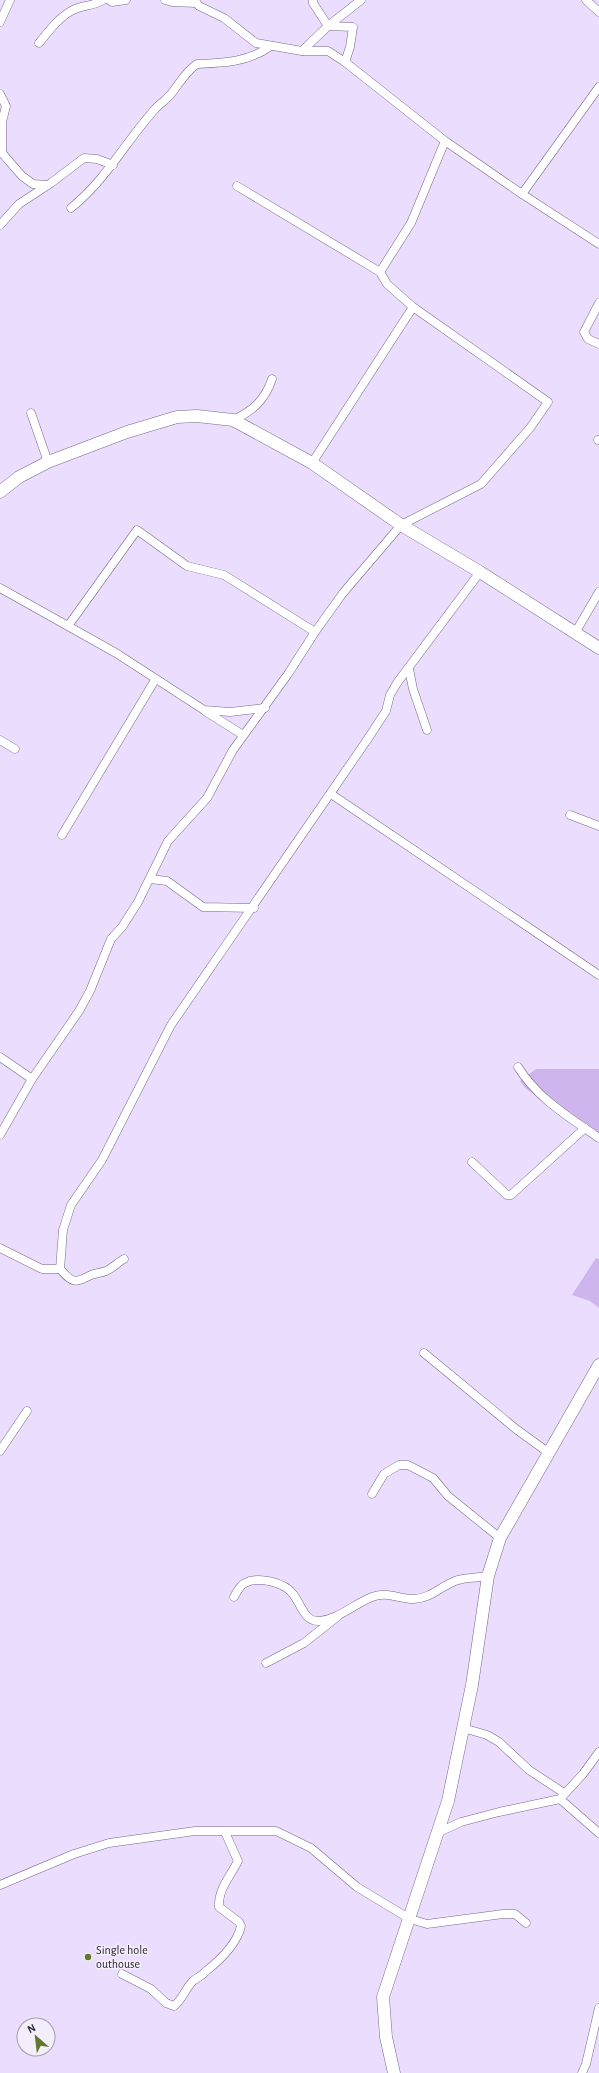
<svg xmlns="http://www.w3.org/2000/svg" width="599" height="2073" viewBox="0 0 599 2073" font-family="'Alegreya Sans',sans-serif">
	<rect width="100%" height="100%" fill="#eaddfd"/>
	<!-- green -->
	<g fill="#ceb5ed">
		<path d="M536 1069H599V1139L525 1088 520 1081Z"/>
		<path d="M596 1258 599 1259V1308L590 1301 572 1295Z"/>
	</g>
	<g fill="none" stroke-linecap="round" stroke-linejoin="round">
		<!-- street casing -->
		<g stroke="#776a87" stroke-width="9">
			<g id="street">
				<path d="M109 0 112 2 126 0"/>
				<path d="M165 0 172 2 196 3"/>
				<path d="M194 0 199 6 224 18 256 43 302 51H328L345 62 445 141 522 194 599 244"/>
				<path d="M313 0V3L328 26 353 27 350 47 345 62"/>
				<path d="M586 0 599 12"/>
				<path d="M0 22 10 0"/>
				<path d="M39 43C49 31 59 17 73 10 82 5 95 6 103 0"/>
				<path d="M302 51 328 26 361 0"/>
				<path d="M0 94 6 106 2 122V153L22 176 33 184 47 185"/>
				<path d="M237 186 380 272 387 284 413 307"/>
				<path d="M522 194 599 87"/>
				<path d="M71 208C106 180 126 141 156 108 161 103 167 99 171 94 180 83 185 72 197 64 225 63 248 62 271 46"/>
				<path d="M0 225 19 204 51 183 84 158 97 159 113 165"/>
				<path d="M380 272 411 223 445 141"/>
				<path d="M599 303 584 332 588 339 599 344"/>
				<path d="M31 413 48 462"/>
				<path d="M233 420C253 411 265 400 272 379"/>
				<path d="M598 440H599"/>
				<path d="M0 588 116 653 204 710 230 712 265 708"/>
				<path d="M68 626 137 530 187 566 224 575 315 632"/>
				<path d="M575 633 599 592"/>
				<path d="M409 669 413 689 427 730"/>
				<path d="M205 711 243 735"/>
				<path d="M0 740 15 749"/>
				<path d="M331 794 599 975"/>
				<path d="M570 815 599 826"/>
				<path d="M62 835 155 680"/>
				<path d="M150 879 167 881 203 907 254 908"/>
				<path d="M0 1057 32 1079"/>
				<path d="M518 1067C538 1099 569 1117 599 1138"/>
				<path d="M0 1135 32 1079 79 1011 90 991 111 939 122 927 138 902 168 841 207 798 233 750 288 674 315 632 343 593 401 525 481 484 530 428 548 402 413 307 312 463"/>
				<path d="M472 1162 507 1195H511L585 1128"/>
				<path d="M0 1248 42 1269H60"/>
				<path d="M124 1259C118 1262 113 1268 106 1271 101 1273 96 1273 91 1275 75 1283 73 1284 60 1269L63 1230 71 1205 102 1160 171 1025 367 740 386 711 390 695 397 683 480 572"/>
				<path d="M424 1353 516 1429 549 1453"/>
				<path d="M0 1451 27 1411"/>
				<path d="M372 1494 384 1474 399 1465H408L433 1478 448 1496 500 1538"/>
				<path d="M234 1597C237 1592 239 1586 245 1583 258 1576 284 1582 293 1594 300 1602 304 1622 319 1621 339 1619 354 1604 372 1597 386 1591 399 1599 414 1599 431 1598 440 1587 455 1581 465 1577 478 1578 488 1576"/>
				<path d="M266 1663 304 1643 337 1617"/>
				<path d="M463 1728 487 1735 499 1742 529 1770 564 1793"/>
				<path d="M560 1799 599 1833"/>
				<path d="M437 1833 461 1822 499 1812 560 1799 583 1774 599 1752"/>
				<path d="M0 1885 74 1854 109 1843 195 1831H276L311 1848 357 1887 410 1919 427 1924 503 1914H515L526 1923"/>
				<path d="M122 1974 151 1989 166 2003 174 2006C183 1999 185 1989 193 1981 196 1978 202 1976 205 1972 219 1961 237 1944 241 1926L239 1922 219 1907C218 1889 230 1877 238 1861L225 1832"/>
				<path d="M582 2073 586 2064 599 2008"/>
			</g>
		</g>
		<!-- secondary casing -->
		<g stroke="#776a87" stroke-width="13">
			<g id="secondary">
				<path d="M0 492 19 477 48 462 127 432 177 417 197 416 233 420 312 463 401 525 480 572 599 648"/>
				<path d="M394 2073 386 2037 383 1997 448 1801 472 1685 488 1576 500 1538 599 1365"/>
			</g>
		</g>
		<!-- street -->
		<use href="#street" stroke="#fff" stroke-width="8"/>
		<!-- secondary -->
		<use href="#secondary" stroke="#fff" stroke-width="12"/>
	</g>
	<!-- markers -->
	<circle fill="#61792c" stroke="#f4eefb" stroke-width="1.5" cx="88" cy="1957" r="4"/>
	<g text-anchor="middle" stroke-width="3" stroke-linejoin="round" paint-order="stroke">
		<!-- poi labels -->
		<g font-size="12" fill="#2b2632" stroke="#f4eefb" text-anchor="start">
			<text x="96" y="1954">Single hole<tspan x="96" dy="14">outhouse</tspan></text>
		</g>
	</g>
	<!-- north arrow -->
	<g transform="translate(36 2037) rotate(332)"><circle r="19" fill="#f4eefb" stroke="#a49eab"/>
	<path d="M0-3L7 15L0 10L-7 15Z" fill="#61792c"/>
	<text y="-6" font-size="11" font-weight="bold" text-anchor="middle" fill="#2b2632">N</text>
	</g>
</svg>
